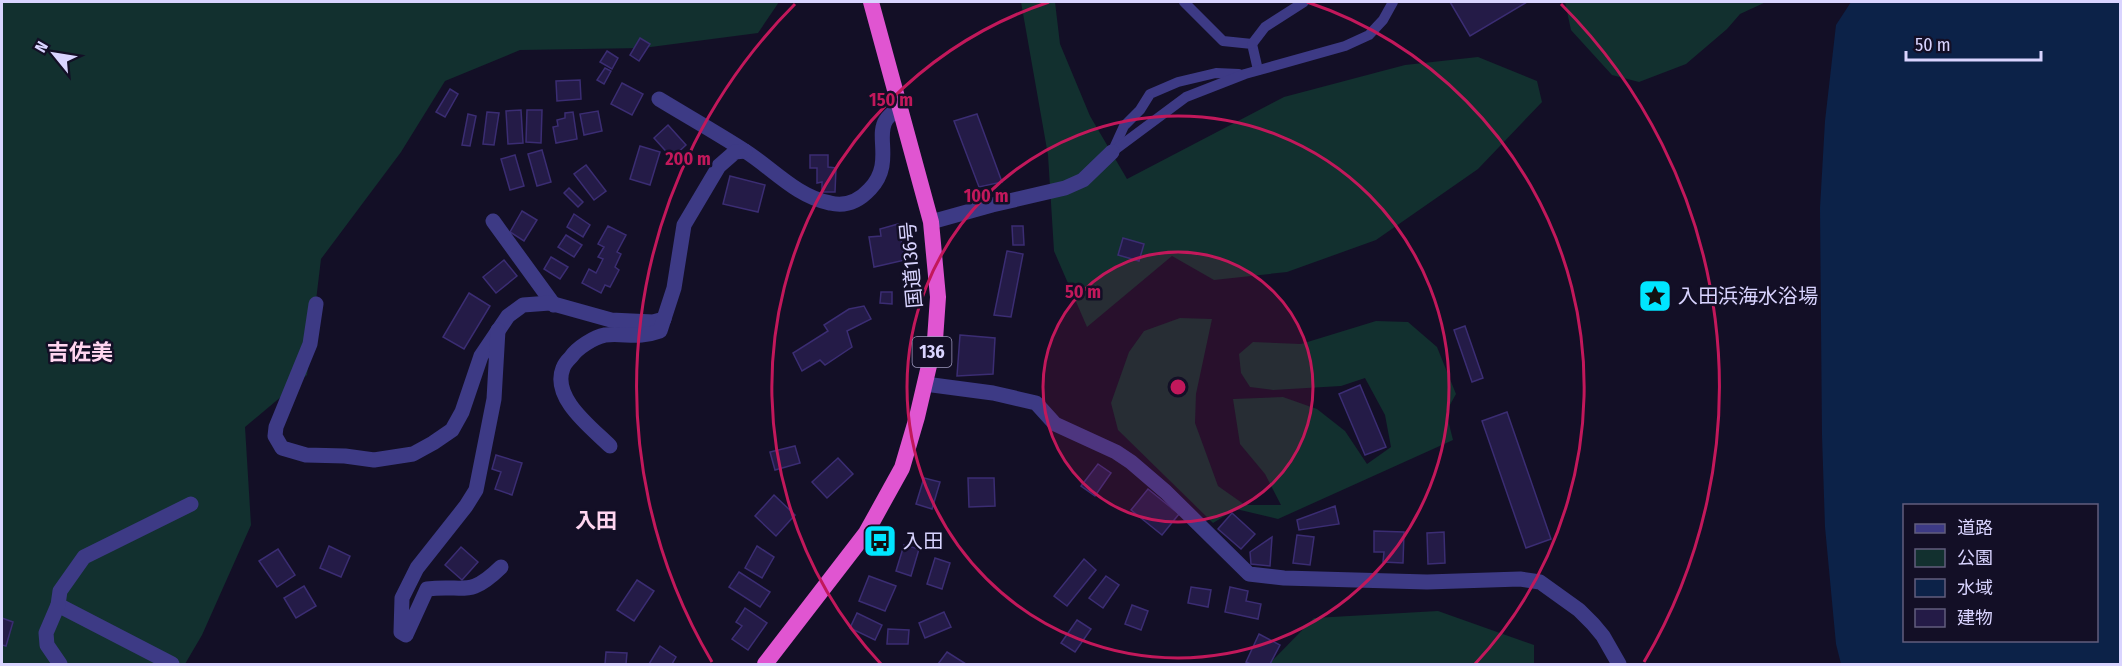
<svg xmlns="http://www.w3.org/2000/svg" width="2122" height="666" viewBox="0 0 2122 666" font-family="'Fira Sans Condensed','Noto Sans JP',sans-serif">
	<rect width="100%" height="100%" fill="#130f26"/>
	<!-- green -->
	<g fill="#12302f">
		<path d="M2 2H779L758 33 643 48 520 50 445 81 401 152 321 259 307 375 245 427 251 525 202 635 185 664H2Z"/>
		<path d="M1021 2H1055L1060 44 1090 116 1127 179 1284 97 1405 65 1478 57 1537 81 1542 102 1478 169 1376 240 1287 272 1214 280 1172 256 1087 327 1054 251 1048 155Z"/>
		<path d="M1565 2H1766L1740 14 1727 29 1686 64 1639 82 1612 75 1571 30Z"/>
		<path d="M1180 318 1212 319 1196 394 1195 423 1218 486 1245 505H1281L1265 474 1240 444 1233 399 1283 397 1317 409 1345 431 1367 464 1391 447 1385 415 1365 378 1341 386 1273 390 1250 387 1241 373 1239 354 1253 342 1301 344 1376 321 1408 322 1437 347 1456 394 1446 412 1453 440 1278 519 1236 509 1213 523 1118 430 1111 403 1129 352 1144 331Z"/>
		<path d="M1438 611 1534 645V664H1269L1314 618Z"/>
	</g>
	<!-- water -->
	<path fill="#0c2248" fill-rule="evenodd" d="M1851 2H2120V663L2115 664H1841L1836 644 1825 527 1822 435 1820 208 1825 121 1836 25ZM1904 506H2096V640H1904Z"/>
	<!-- building -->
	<g fill="#241b47" stroke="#3b2d73" stroke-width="1.5">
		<path d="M1450 2H1527L1470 36Z"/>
		<path d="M640 38 650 44 639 61 630 55Z"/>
		<path d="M607 51 618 58 612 69 600 62Z"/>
		<path d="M605 68 611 71 604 84 597 80Z"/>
		<path d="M580 80 581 99 557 101 556 81Z"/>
		<path d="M622 83 643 94 632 115 611 104Z"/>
		<path d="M450 89 458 94 445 117 436 112Z"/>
		<path d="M521 110 523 143 508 144 506 111Z"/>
		<path d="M527 110H542L541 143 526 142Z"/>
		<path d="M598 111 602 131 584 135 580 114Z"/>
		<path d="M487 112 499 113 494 145 483 144Z"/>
		<path d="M573 112 577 139 556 143 553 127 558 126 557 120 565 118V113Z"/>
		<path d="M468 114 476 116 470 146 462 145Z"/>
		<path d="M977 114 1002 182 979 187 954 121Z"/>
		<path d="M668 125 686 145 672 158 654 138Z"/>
		<path d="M640 146 660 152 650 185 630 179Z"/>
		<path d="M542 150 551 182 537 186 528 154Z"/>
		<path d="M515 155 524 186 510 190 501 159Z"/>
		<path d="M810 155H828V167L836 168 835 192H822V182L817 183V168H810Z"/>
		<path d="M586 165 606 191 594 200 574 174Z"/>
		<path d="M730 176 765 185 758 212 723 204Z"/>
		<path d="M569 188 583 202 578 207 564 193Z"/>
		<path d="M522 211 537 220 524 241 510 232Z"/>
		<path d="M574 214 590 225 583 237 567 227Z"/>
		<path d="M898 224 905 260 874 267 869 237 881 236 880 229Z"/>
		<path d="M608 226 626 235 617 252 621 254 615 267 619 270 610 287 605 285 601 293 582 283 589 269 596 273 603 259 598 257 604 247 598 244Z"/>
		<path d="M1012 226H1023L1024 245H1013Z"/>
		<path d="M566 235 582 245 574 257 558 247Z"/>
		<path d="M1123 238 1144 244 1139 261 1118 255Z"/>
		<path d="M1007 251 1023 254 1011 317 994 315Z"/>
		<path d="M551 257 568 267 560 279 544 269Z"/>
		<path d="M504 260 517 276 496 293 483 277Z"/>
		<path d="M881 292H892V304L880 303Z"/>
		<path d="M469 293 490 306 464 349 443 337Z"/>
		<path d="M864 306 871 319 847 331 852 347 825 365 820 360 802 371 793 353 828 331 824 325 849 309Z"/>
		<path d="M1465 326 1483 378 1472 382 1454 330Z"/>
		<path d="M960 335 995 338 993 374 957 376Z"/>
		<path d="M1360 385 1386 447 1365 455 1339 394Z"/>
		<path d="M1507 412 1551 539 1526 548 1482 421Z"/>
		<path d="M795 446 800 463 775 470 770 452Z"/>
		<path d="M496 455 522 463 512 495 495 489 501 472 492 469Z"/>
		<path d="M838 458 853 474 827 498 812 482Z"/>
		<path d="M1098 464 1111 473 1095 496 1081 486Z"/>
		<path d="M924 478 940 482 932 509 916 504Z"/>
		<path d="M968 478H994L995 506 969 507Z"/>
		<path d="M1148 489 1179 514 1162 535 1131 510Z"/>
		<path d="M774 495 795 515 776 536 755 516Z"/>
		<path d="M1335 506 1339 524 1299 530 1297 520Z"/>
		<path d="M1232 513 1255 534 1241 549 1218 529Z"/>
		<path d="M1374 531 1404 532 1403 563 1383 562 1384 552H1374Z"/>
		<path d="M1444 532 1445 563 1428 564 1427 533Z"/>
		<path d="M1297 535 1314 537 1310 565 1293 563Z"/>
		<path d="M1272 537 1270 566 1251 564 1250 552Z"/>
		<path d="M904 545 919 549 911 576 896 571Z"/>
		<path d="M329 546 350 556 341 577 320 568Z"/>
		<path d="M757 546 774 557 762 578 745 568Z"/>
		<path d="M461 547 478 562 462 580 445 565Z"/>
		<path d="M278 549 295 575 277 587 259 561Z"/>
		<path d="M935 558 950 563 942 589 927 584Z"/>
		<path d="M1084 559 1096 570 1067 606 1054 596Z"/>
		<path d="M739 572 770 592 760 607 729 587Z"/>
		<path d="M869 576 896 586 885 611 859 601Z"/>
		<path d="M1106 576 1119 585 1103 608 1089 598Z"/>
		<path d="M637 580 654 591 634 621 617 610Z"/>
		<path d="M304 586 316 606 296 618 284 598Z"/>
		<path d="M1191 587 1211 590 1208 607 1188 603Z"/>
		<path d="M1230 587 1248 591 1246 601 1261 604 1258 619 1225 612Z"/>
		<path d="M1132 605 1148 611 1141 630 1125 624Z"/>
		<path d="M745 608 767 623 748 650 732 639 742 626 736 622Z"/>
		<path d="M944 612 951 627 925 638 919 623Z"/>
		<path d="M857 613 882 625 875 640 850 628Z"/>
		<path d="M2 618 13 622 6 646 2 645Z"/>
		<path d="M1077 620 1091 629 1075 652 1061 643Z"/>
		<path d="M888 629 909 630 908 644H887Z"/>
		<path d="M1259 634 1280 645 1270 664H1251L1246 662Z"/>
		<path d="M660 646 676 657 672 664H649Z"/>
		<path d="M606 652 627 653 626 664H605Z"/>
		<path d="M947 652 966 664H938Z"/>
	</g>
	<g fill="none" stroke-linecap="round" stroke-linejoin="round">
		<!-- service -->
		<g stroke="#3d3a85" stroke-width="10">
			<path d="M1184 2 1223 41 1252 44 1258 70"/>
			<path d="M1252 44 1265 27 1304 2"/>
			<path d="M1114 148 1124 126 1140 110 1150 94 1178 82 1216 73 1239 74"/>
			<path d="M1112 152 1186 97 1245 74 1345 46 1369 35 1383 20 1393 2"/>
		</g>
		<!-- minor -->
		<g stroke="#3d3a85" stroke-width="15">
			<path d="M659 99C687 116 717 133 745 151 772 168 797 197 830 203 846 207 859 201 870 189 894 164 875 136 886 120 889 115 895 111 899 108"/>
			<path d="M493 221 554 305"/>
			<path d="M931 222 992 205 1065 188 1083 180 1112 152"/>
			<path d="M316 304 310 344 276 427 275 436 282 448 306 455 345 456 374 460 413 454 433 443 452 430 462 412 481 356 508 316 523 305 550 303 611 320 653 322 664 319"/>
			<path d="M498 330 494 399 476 490 466 506 417 568 402 598 401 632 406 635 427 589C465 584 468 599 501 567"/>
			<path d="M925 384 993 393 1036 403 1055 424 1116 452 1131 462 1166 492 1249 574 1284 578 1427 582 1520 579 1540 582 1579 610 1593 624 1603 636 1619 664"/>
			<path d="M610 446C592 428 551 398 563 368 564 365 568 360 571 357 577 348 594 337 605 335 626 333 638 339 660 331L674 288 684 225 719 166 735 152 745 151"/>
			<path d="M58 605 172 664"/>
			<path d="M60 664 47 645 46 633 58 605 60 591 84 557 191 504"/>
		</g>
		<!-- trunk -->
		<path stroke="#e055d1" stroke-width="16" d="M765 664 866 533 902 468 917 417 935 340 938 297 931 222 871 2"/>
	</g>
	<!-- distance rings -->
	<circle cx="1178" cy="387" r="135" fill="#c2185b" fill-opacity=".12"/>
	<g fill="none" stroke="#c2185b" stroke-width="3">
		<circle cx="1178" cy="387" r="135"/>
		<circle cx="1178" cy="387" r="271"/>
		<path d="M881 664A406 406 0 0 1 1049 2M1307 2A406 406 0 0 1 1475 664"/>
		<path d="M712 662A541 541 0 0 1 795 4M1561 4A541 541 0 0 1 1644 662"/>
	</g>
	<!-- icons -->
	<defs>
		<g id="sight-square" transform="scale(1.725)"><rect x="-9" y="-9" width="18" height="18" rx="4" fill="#00e5ff" stroke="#130f26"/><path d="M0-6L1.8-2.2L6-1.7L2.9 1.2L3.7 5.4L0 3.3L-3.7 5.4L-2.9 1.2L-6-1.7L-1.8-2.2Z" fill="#111"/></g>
		<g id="bus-square" transform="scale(1.725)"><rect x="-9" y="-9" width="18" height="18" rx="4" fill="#00e5ff" stroke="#130f26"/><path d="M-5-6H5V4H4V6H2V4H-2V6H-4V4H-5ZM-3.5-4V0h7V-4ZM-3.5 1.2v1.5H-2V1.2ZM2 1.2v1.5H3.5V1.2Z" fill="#111"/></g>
	</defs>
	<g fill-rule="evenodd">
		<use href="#sight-square" x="1655" y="296"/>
		<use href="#bus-square" x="880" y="541"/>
	</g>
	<g text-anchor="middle" stroke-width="5" stroke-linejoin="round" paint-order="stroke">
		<!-- shield labels -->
		<rect fill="#130f26" stroke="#9e99be" stroke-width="1.5" x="912.5" y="337" width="39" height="30" rx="4.5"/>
		<g font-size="18" font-weight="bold" fill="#d9d4ff">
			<text x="932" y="358">136</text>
		</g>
		<!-- street labels -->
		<g font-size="20" fill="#d9d4ff" stroke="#130f26">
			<text transform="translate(911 265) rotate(-95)" y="7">国道136号</text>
		</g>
		<!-- poi labels -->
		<g font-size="20" fill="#d9d4ff" stroke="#130f26" text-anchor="start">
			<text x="1678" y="303">入田浜海水浴場</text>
			<text x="903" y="548">入田</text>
		</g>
		<!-- neighbourhood labels -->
		<g font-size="21" font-weight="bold" fill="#ffd6f0" stroke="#130f26">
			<text x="596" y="528">入田</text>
		</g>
		<!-- quarter labels -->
		<g font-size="22" font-weight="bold" fill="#ffd6f0" stroke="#130f26">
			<text x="80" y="360">吉佐美</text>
		</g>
	</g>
	<circle cx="1178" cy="387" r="9" fill="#c2185b" stroke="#130f26" stroke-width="3"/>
	<g font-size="18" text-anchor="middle" font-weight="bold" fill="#c2185b" stroke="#130f26" stroke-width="5" stroke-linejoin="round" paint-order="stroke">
		<text x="891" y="106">150 m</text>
		<text x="688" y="165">200 m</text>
		<text x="986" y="202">100 m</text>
		<text x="1083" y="298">50 m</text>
	</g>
	<!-- border -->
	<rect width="2122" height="666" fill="none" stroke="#d9d4ff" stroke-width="6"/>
	<!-- legend -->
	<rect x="1903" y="504" width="195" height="138" fill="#130f26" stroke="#625e7d" stroke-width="1.5"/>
	<rect x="1915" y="524" width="30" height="9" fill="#3d3a85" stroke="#625e7d" stroke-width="1.5"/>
	<text x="1957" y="534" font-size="18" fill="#d9d4ff">道路</text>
	<rect x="1915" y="549" width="30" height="18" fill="#12302f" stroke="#625e7d" stroke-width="1.5"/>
	<text x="1957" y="564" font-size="18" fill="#d9d4ff">公園</text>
	<rect x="1915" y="579" width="30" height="18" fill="#0c2248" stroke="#625e7d" stroke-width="1.5"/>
	<text x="1957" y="594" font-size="18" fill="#d9d4ff">水域</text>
	<rect x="1915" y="609" width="30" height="18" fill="#241b47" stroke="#625e7d" stroke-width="1.5"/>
	<text x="1957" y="624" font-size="18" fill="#d9d4ff">建物</text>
	<!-- north arrow -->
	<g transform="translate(54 54) rotate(300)" stroke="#130f26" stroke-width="4.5" paint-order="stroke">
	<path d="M0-4.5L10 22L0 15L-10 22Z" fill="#d9d4ff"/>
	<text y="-9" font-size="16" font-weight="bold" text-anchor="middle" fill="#d9d4ff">N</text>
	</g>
	<!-- scale -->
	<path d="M1906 51v9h135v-9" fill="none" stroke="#d9d4ff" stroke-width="3"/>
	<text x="1915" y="51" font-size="18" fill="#d9d4ff" stroke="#130f26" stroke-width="4.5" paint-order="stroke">50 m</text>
</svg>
